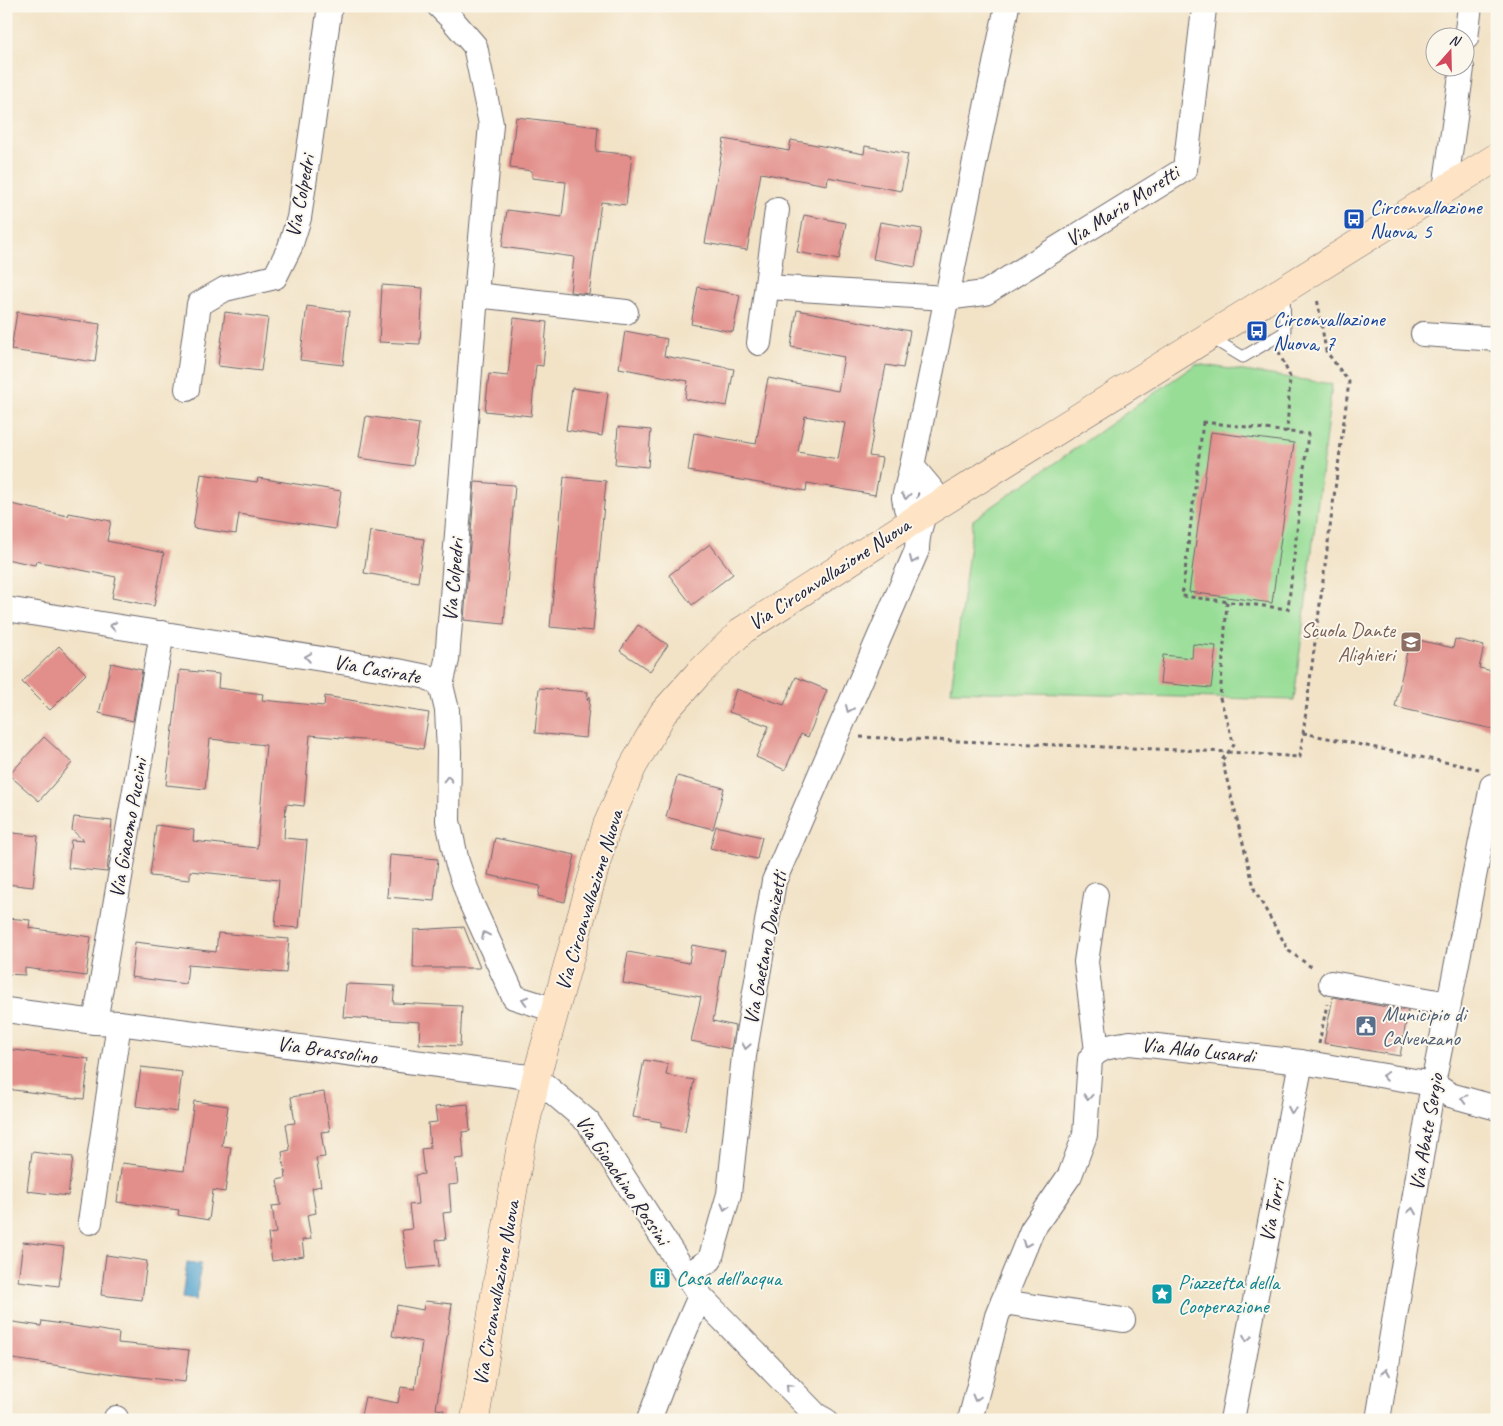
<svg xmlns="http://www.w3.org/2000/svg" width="1503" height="1426" viewBox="0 0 1503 1426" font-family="Caveat,sans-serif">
	<rect width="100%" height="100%" fill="#fbf7ec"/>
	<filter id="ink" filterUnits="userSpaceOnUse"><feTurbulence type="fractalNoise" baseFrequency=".02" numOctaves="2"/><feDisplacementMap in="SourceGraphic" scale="10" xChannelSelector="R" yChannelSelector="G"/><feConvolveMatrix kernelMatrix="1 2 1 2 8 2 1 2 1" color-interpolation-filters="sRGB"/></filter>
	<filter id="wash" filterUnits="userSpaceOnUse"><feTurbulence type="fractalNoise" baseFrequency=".0096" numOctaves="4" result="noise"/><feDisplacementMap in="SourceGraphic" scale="20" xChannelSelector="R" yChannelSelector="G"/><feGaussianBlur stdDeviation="1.12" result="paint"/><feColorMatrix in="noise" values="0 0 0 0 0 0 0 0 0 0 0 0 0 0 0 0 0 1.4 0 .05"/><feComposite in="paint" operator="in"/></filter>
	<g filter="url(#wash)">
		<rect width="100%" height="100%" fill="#f2e3c7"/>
		<!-- green -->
		<path fill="#97dd96" stroke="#5c8068" d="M1196 364 1332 384 1294 700 951 691 973 520Z"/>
		<!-- water -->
		<path fill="#53a3cd" stroke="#3a6284" d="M187 1262 201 1264 196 1300 182 1298Z"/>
		<g id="blocks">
			<!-- building -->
			<g fill="#e28e8a" fill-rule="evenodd">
				<path d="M516 117 598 127 596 151 632 155 626 205 601 202 589 294 570 292 574 257 502 247 507 210 562 217 566 182 532 178V171L510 168Z"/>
				<path d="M724 139 789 151 791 140 864 154 865 146 908 154 901 191 828 177 827 185 761 173 747 250 705 243Z"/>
				<path d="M804 215 846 223 839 260 797 252Z"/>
				<path d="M880 222 922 229 915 267 873 259Z"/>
				<path d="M382 285 423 288 420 344 379 342Z"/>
				<path d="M698 287 740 295 733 332 691 324Z"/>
				<path d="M307 306 349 312 343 365 300 360Z"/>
				<path d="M797 310 910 331 903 368 886 365 869 456 882 458 875 495 807 483 806 491 688 471 694 433 756 444 768 378 838 391 844 357 791 347ZM805 416 845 423 838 459 798 452Z"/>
				<path d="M17 312 100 324 95 362 11 350Z"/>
				<path d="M225 312 268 318 261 371 218 366Z"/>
				<path d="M514 318 547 322 543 366 536 365 531 416 485 411 489 374 508 376Z"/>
				<path d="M625 331 667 339 664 356 734 369 727 406 685 399 688 381 619 368Z"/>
				<path d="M572 388 608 393 602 436 566 430Z"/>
				<path d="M366 416 419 424 413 466 359 458Z"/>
				<path d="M618 427 651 430 648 467 615 464Z"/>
				<path d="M1211 432 1294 443 1272 603 1189 592Z"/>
				<path d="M201 474 257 482 258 478 341 491 335 529 239 514 236 534 193 528Z"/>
				<path d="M564 477 606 481 593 631 550 627Z"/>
				<path d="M475 482 515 485 504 624 464 620Z"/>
				<path d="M6 503 68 516 69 513 111 521 107 541 164 553 154 606 112 598 116 577 36 561 35 565 6 559Z"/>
				<path d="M370 531 424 539 418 582 364 573Z"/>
				<path d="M710 544 733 574 692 605 669 575Z"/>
				<path d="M638 625 668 645 650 671 620 651Z"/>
				<path d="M1410 638 1453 648 1455 639 1484 646 1479 668 1497 672V730L1395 707Z"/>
				<path d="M1193 644 1216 646 1211 688 1160 683 1163 655 1192 658Z"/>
				<path d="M59 646 86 674 50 710 22 682Z"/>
				<path d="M111 663 142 670 133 721 99 713Z"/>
				<path d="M180 670 219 674 218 688 263 694 262 700 324 706 325 696 429 713 423 749 373 741 310 735 304 806 286 804 284 838 307 840 299 928 275 926 279 880 190 871V880L150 876 156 825 194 830 193 841 257 848 266 745 210 739 205 789 166 785Z"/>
				<path d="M796 677 827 690 808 737 801 734 785 770 756 757 769 726 729 712 736 689 784 705Z"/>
				<path d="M539 688 588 692 587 700 590 696 586 738 535 733Z"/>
				<path d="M44 737 72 763 39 801 9 775Z"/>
				<path d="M677 776 724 788 713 829 666 817Z"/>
				<path d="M74 817 112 821 107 872 68 868 71 840 84 841 72 830Z"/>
				<path d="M716 826 762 837 757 859 710 848Z"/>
				<path d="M6 832 38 836 33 887 6 884Z"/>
				<path d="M495 838 575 855 565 902 538 896 540 886 488 875Z"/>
				<path d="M390 855 438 859 434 901 387 897Z"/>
				<path d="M6 918 30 920 29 928 91 937 86 976 25 968V975L6 974Z"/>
				<path d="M464 927 480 968H413L414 930Z"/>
				<path d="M218 933 289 939 286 973 188 965 186 984 131 977 135 942 216 952Z"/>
				<path d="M692 945 725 951 713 1021 735 1026 731 1049 691 1041 701 997 623 983 628 952 689 963Z"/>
				<path d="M346 984 395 986 393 1003 462 1006 460 1046 419 1044 420 1022 343 1017Z"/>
				<path d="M1333 997 1408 1011 1400 1056 1324 1043Z"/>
				<path d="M6 1049 89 1059 84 1099 6 1089Z"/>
				<path d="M644 1060 668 1064 666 1075 694 1080 685 1132 661 1127V1122L633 1117Z"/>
				<path d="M141 1067 182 1072 177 1112 136 1106Z"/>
				<path d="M324 1092 330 1131 321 1132 325 1157 316 1158 321 1186 312 1188 316 1213 307 1215 311 1239 302 1240 304 1256 272 1261 268 1234 276 1233 272 1206 281 1205 277 1180 286 1178 282 1152 290 1150 286 1124 295 1123 291 1097Z"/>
				<path d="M194 1101 228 1106 222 1146 231 1147 225 1192 213 1190 209 1220 178 1215 179 1210 117 1202 122 1163 184 1171Z"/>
				<path d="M468 1104 470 1131 462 1132 464 1158 455 1159 458 1184 449 1185 451 1212 443 1213 446 1239 436 1240 439 1266 407 1269 402 1230 412 1229 409 1205 418 1204 415 1175 424 1174 421 1149 430 1148 428 1123 437 1122 435 1107Z"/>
				<path d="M32 1152 73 1157 68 1196 27 1191Z"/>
				<path d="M23 1242 64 1247 59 1286 18 1281Z"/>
				<path d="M106 1255 147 1261 142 1300 101 1295Z"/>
				<path d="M425 1301 452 1304 436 1409 444 1410 443 1420H360L365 1397 398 1403 401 1387 415 1389 422 1342 392 1336 397 1305 423 1310Z"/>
				<path d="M6 1321 41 1326 42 1321 119 1333 118 1343 189 1350 185 1382 122 1375 6 1358Z"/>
			</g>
		</g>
	</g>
	<g filter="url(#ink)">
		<use href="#blocks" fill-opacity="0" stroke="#6b666c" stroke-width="1"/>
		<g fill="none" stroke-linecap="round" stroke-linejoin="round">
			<!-- service casing -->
			<g stroke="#6b666c" stroke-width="13">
				<path id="service" d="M1210 337 1243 357 1285 332 1284 292"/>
			</g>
			<!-- minor casing -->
			<g stroke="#6b666c" stroke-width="26">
				<g id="minor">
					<path d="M439 6 449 16 475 46 491 124 476 295"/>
					<path d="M1466 38 1470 6"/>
					<path d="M1445 189 1462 68"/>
					<path d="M767 287 946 298 985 293 1185 169 1204 9"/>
					<path d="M1423 334 1497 339"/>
					<path d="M759 343 777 210"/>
					<path d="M187 389 199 304 225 289 275 277 290 247 299 218 330 6"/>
					<path d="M925 513 906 508 904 498 912 466 1007 6"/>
					<path d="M6 609 398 671 427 677 441 685"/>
					<path d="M1096 895 1086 962 1097 1051"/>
					<path d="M1331 983 1449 1004"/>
					<path d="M6 1010 95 1022 119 1023 536 1078 588 1122 700 1296 816 1415 825 1420"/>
					<path d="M555 1010 514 997 471 903 457 862 448 821 449 752 447 710 441 685 447 660 476 295 626 312"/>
					<path d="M95 1022 162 633"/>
					<path d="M90 1222 119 1023"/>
					<path d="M687 1275 710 1260 729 1194 744 1056 774 881 917 550C917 530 926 509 933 491L912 466"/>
					<path d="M1003 1302 1123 1320"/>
					<path d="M116 1420V1418"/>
					<path d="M649 1420 670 1365 700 1296"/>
					<path d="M970 1420 997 1316 1032 1230 1070 1175 1085 1135 1090 1059C1100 1046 1114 1046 1130 1043L1301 1062 1433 1084 1450 1095 1497 1108"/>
					<path d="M1232 1420 1301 1062"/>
					<path d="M1378 1420 1433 1084 1492 786"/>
				</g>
			</g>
			<!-- secondary casing -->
			<g stroke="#6b666c" stroke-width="29">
				<path id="secondary" d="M475 1420 494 1301 521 1145 536 1078 607 825 632 768 663 713 697 675 743 630 925 513 1497 157"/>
			</g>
			<!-- path -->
			<g stroke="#6b666c" stroke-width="3" stroke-dasharray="4 4" stroke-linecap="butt">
				<path d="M1279 352 1290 377 1287 432"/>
				<path d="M1203 422 1308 434 1288 609 1182 596Z"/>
				<path d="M1227 602 1220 698 1234 745 1222 760 1255 891 1289 951 1314 969"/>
				<path d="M1303 733 1479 769"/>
				<path d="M860 737 1229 752 1300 757 1349 382 1326 351 1317 298"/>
				<path d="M1319 1044 1327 1004"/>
			</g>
			<!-- service -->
			<use href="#service" stroke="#fff" stroke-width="11"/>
			<!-- minor -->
			<use href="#minor" stroke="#fff" stroke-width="24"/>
			<!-- secondary -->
			<use href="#secondary" stroke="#fee4c5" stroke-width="28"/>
		</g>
		<!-- one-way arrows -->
		<defs><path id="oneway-chevron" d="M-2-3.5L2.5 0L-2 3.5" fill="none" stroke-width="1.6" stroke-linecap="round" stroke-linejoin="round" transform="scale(1.25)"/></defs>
		<g stroke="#9c9ca7">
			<use href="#oneway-chevron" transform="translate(906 496) rotate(95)"/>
			<use href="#oneway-chevron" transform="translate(913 560) rotate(113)"/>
			<use href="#oneway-chevron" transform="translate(113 626) rotate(-171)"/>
			<use href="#oneway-chevron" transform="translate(308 657) rotate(-171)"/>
			<use href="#oneway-chevron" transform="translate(849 709) rotate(113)"/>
			<use href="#oneway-chevron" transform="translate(448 779) rotate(-89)"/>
			<use href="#oneway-chevron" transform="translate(485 935) rotate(-115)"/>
			<use href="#oneway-chevron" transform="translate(525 1000) rotate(-165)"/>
			<use href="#oneway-chevron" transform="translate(746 1046) rotate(100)"/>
			<use href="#oneway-chevron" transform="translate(1385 1076) rotate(-171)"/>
			<use href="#oneway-chevron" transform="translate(1088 1097) rotate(94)"/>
			<use href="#oneway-chevron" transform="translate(1464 1099) rotate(-165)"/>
			<use href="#oneway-chevron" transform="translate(1292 1110) rotate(101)"/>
			<use href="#oneway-chevron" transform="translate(725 1207) rotate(105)"/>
			<use href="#oneway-chevron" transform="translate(1412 1211) rotate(-81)"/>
			<use href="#oneway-chevron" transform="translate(1026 1244) rotate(112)"/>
			<use href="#oneway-chevron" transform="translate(1247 1338) rotate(101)"/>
			<use href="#oneway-chevron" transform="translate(1386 1372) rotate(-81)"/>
			<use href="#oneway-chevron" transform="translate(789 1387) rotate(-134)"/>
			<use href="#oneway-chevron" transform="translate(976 1398) rotate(105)"/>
		</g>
	</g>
	<!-- icons -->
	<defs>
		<g id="bus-square" transform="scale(1.125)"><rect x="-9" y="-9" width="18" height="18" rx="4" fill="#1a4fb4" stroke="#fbf7ec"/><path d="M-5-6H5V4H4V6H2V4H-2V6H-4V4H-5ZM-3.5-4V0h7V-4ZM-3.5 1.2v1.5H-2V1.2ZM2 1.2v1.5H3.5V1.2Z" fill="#fff"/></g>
		<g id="school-square" transform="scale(1.125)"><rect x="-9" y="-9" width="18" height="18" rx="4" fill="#8d6e63" stroke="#fbf7ec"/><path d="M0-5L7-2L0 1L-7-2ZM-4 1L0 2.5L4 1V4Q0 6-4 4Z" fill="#fff"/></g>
		<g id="civic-square" transform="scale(1.125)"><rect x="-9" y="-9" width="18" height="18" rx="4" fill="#5c6f8a" stroke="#fbf7ec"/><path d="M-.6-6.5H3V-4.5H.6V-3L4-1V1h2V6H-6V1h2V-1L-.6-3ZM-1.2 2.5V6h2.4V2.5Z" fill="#fff"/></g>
		<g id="building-square" transform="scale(1.125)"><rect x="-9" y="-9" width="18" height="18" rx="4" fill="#0f9aa8" stroke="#fbf7ec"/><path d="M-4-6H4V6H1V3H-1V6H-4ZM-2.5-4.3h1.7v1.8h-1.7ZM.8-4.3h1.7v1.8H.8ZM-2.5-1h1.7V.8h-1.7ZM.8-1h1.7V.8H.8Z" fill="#fff"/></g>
		<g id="sight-square" transform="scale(1.125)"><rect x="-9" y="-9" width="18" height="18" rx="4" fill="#0f9aa8" stroke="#fbf7ec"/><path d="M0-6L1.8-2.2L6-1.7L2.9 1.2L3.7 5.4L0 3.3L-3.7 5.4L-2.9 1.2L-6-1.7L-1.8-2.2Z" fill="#fff"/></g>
	</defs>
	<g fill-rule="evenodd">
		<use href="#bus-square" x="1354" y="219"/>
		<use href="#bus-square" x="1257" y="331"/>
		<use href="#school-square" x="1411" y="642"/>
		<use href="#civic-square" x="1366" y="1026"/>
		<use href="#building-square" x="660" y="1278"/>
		<use href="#sight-square" x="1162" y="1294"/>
	</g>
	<g text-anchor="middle" stroke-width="4" stroke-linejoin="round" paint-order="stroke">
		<!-- street labels -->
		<g font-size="21" fill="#22223b" stroke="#fbf7ec">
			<text transform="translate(300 196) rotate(-79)" y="7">Via Colpedri</text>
			<text transform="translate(1122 206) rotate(-33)" y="7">Via Mario Moretti</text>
			<text transform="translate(829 574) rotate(-33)" y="7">Via Circonvallazione Nuova</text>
			<text transform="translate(453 580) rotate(-85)" y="7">Via Colpedri</text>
			<text transform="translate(377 669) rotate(10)" y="7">Via Casirate</text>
			<text transform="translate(128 828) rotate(-80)" y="7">Via Giacomo Puccini</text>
			<text transform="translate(589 900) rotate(-73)" y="7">Via Circonvallazione Nuova</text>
			<text transform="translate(765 948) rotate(-79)" y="7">Via Gaetano Donizetti</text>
			<text transform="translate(327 1050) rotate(8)" y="7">Via Brassolino</text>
			<text transform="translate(1198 1050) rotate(6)" y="7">Via Aldo Lusardi</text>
			<text transform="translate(1426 1132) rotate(-80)" y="7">Via Abate Sergio</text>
			<text transform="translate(623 1180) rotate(56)" y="7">Via Gioachino Rossini</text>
			<text transform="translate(1272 1211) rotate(-79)" y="7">Via Torri</text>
			<text transform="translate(496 1293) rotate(-80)" y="7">Via Circonvallazione Nuova</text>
		</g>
		<!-- transit labels -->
		<g font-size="21" fill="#164399" stroke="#fbf7ec" text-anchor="start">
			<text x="1370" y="214">Circonvallazione<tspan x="1370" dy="24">Nuova, 5</tspan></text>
			<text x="1273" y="326">Circonvallazione<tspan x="1273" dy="24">Nuova, 7</tspan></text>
		</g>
		<!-- education labels -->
		<g font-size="21" fill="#785e54" stroke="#fbf7ec" text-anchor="end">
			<text x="1395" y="637">Scuola Dante<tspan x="1395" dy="24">Alighieri</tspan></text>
		</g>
		<!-- service labels -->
		<g font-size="21" fill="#4e5e75" stroke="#fbf7ec" text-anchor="start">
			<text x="1382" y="1021">Municipio di<tspan x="1382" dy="24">Calvenzano</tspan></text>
		</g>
		<!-- culture labels -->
		<g font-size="21" fill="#0d838f" stroke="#fbf7ec" text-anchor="start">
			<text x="676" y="1285">Casa dell'acqua</text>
			<text x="1178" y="1289">Piazzetta della<tspan x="1178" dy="24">Cooperazione</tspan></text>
		</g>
	</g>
	<!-- margin -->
	<rect width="1503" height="1426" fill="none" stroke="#fbf7ec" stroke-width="25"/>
	<!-- north arrow -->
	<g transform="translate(1450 52) rotate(20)"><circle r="24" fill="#fbf7ec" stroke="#a4a2a5"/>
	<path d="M0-4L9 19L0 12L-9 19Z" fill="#d1495b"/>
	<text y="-8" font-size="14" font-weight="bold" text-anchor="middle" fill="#22223b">N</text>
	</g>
</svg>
